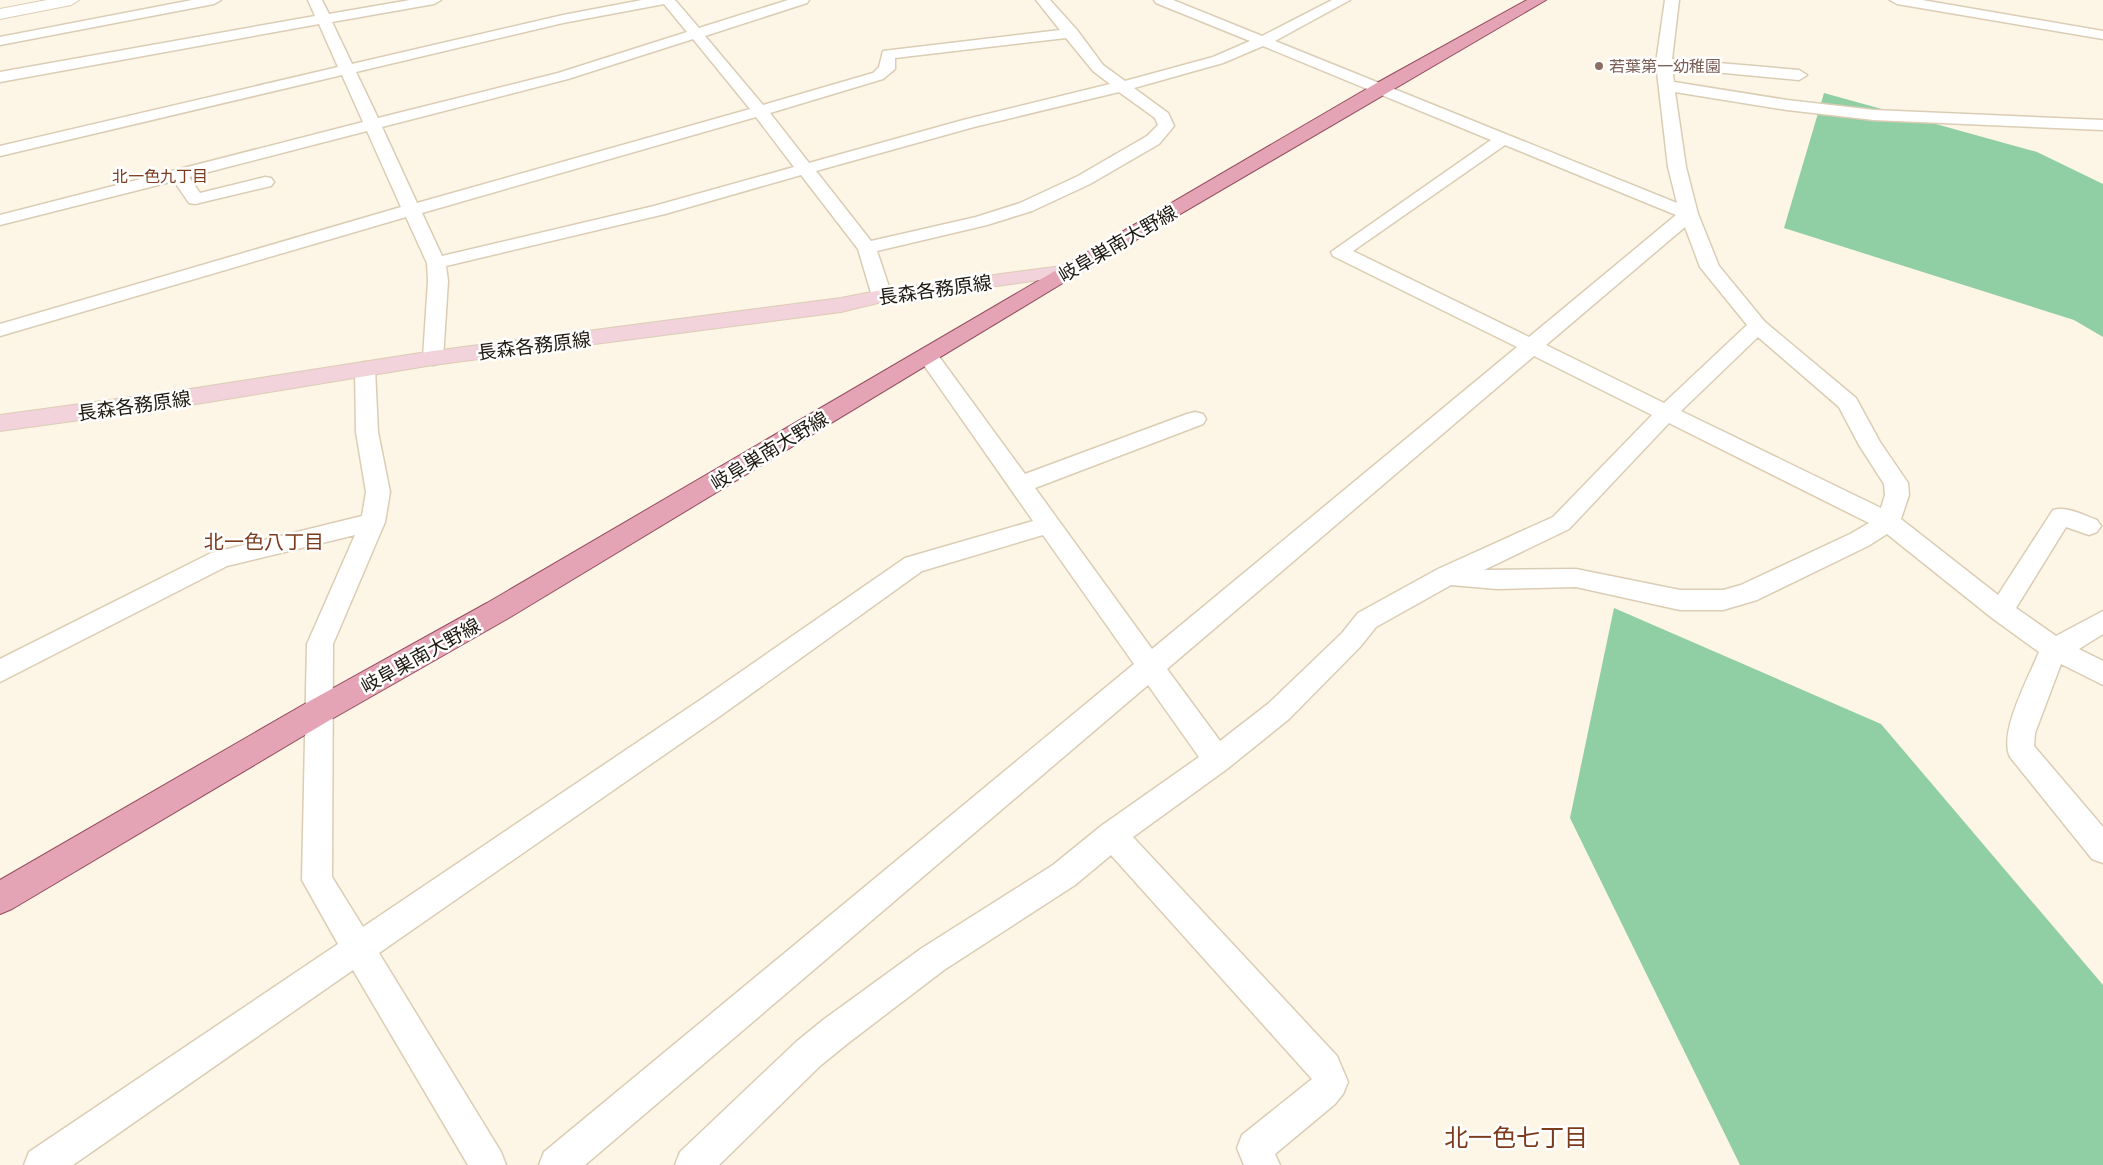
<svg xmlns="http://www.w3.org/2000/svg" width="2103" height="1165" viewBox="0 0 2103 1165" font-family="'Titillium Web','Noto Sans JP',sans-serif">
<style>
.forest{fill:#90cea4}
.lines{fill:none;stroke-linecap:round;stroke-linejoin:round}
.minor-casing{stroke:#dbcdb4;stroke-width:3}
.tertiary-casing{stroke:#dbcdb4;stroke-width:2}
.secondary-casing{stroke:#dbcdb4;stroke-width:2}
.primary-casing{stroke:#944c5d;stroke-width:2}
.minor{fill:#fff;fill-rule:evenodd}
.tertiary{fill:#fff;fill-rule:evenodd}
.secondary{fill:#f2d2db;fill-rule:evenodd}
.primary{fill:#e5a4b6;fill-rule:evenodd}
.education-dot{fill:#8d6e63;stroke:#fff;stroke-width:2}
.labels{text-anchor:middle;dominant-baseline:central;stroke-width:5;stroke-linejoin:round;paint-order:stroke}
.far-education-label{font-size:16px;fill:#785e54;stroke:#fff;text-anchor:start}
.far-neighbourhood-label{font-size:16px;fill:#7c3b1d;stroke:#fff}
.street-label{font-size:19px;fill:#1e1910;stroke:#fff}
.neighbourhood-label{font-size:20px;fill:#7c3b1d;stroke:#fff}
.near-neighbourhood-label{font-size:24px;fill:#7c3b1d;stroke:#fff}
</style>
<rect width="100%" height="100%" fill="#fdf5e6"/>
<g class="forest">
<path d="M1824 93 2037 152 2103 184V337L2074 320 1784 228Z"/>
<path d="M1614 608 1881 724 2103 985V1165H1740L1570 818Z"/>
</g>
<g class="lines">
<g class="minor-casing">
<g id="minor">
<path d="M192 0H221L214 4 0 45V37Z"/>
<path d="M308 0H322L329 14 410 0H441L434 4 332 22 352 64 563 15 642 0H675L699 28 788 0H809L807 3 705 36 763 105 873 73 879 67 883 51 1060 30 1036 0H1050L1077 30 1103 65 1125 81 1213 57 1250 41 1156 3 1154 0H1173L1262 36 1332 0H1350L1275 41 1677 203 1668 167 1656 63 1665 0H1679L1672 59 1799 70 1807 75 1799 80 1672 68 1674 82 1787 100 1874 110 2103 120V130L1874 120 1787 110 1675 92 1686 167 1698 214 1719 266 1765 322 1856 398 1880 442 1908 483 1909 495 1901 519 1998 595 2053 510C2067 506 2083 515 2097 520L2101 526 2097 532 2089 535 2066 527 2016 608 2056 636 2103 611V634L2079 649 2103 661V685L2061 664 2035 733 2034 746 2103 827V863L2092 859 2010 757C1998 733 2029 677 2039 652L1992 618 1887 534 1868 546 1757 600 1723 610H1680L1576 587 1497 589 1451 585 1376 627 1360 647 1289 719 1227 769 1133 837 1337 1056 1348 1082 1343 1094 1335 1104 1275 1154 1280 1165H1244L1237 1148 1242 1135 1312 1079 1111 855 1075 885 944 970 847 1044 820 1066 719 1165H675L680 1152 796 1042 823 1020 922 948 1053 865 1101 826 1199 757 1148 685 585 1165H539L544 1152 1134 664 1043 535 922 571 723 714 379 953 501 1152 506 1165H468L353 970 73 1165H24L29 1152 338 944 302 880 307 644 355 535 227 566 0 682V659L211 553 362 516 366 492 356 432 355 369 358 364 365 362 372 364 375 369 378 432 390 492 385 522 333 644 332 877 363 927 703 698 905 558 1033 521 921 361 918 356 921 351 928 350 935 351 1025 474 1187 414 1195 412 1203 414 1206 419 1203 424 1035 488 1152 649 1517 347 1333 256 1331 252 1491 140 1263 46 1223 63 1134 88 1168 113 1174 126 1159 144 1090 184 1032 211 987 225 877 251 892 296 889 300H875L872 296 858 249 801 175 665 214 446 266 448 281 443 358 440 363 433 365 426 363 423 358 428 281 427 263 406 217 0 336V324L401 207 367 131 189 177 200 193 265 177 271 178 274 182 271 186 195 204 189 203 174 181 0 225V215L363 122 342 75 0 156V146L338 67 319 24 0 82V72L315 16ZM664 4 687 32 558 73 378 118 356 72 563 23ZM1066 38 1093 71 1110 84 963 120 809 163 770 113 883 79 895 69V58ZM693 39 750 109 417 203 382 127 568 79ZM1119 92 1155 118 1158 125 1147 136 1078 176 1020 203 976 217 871 241 816 171 974 127ZM756 117 794 167 654 206 442 256 422 213ZM1505 145 1676 215 1529 337 1353 251ZM1685 227 1700 267 1747 325 1664 403 1546 345ZM1758 337 1839 407 1859 445 1884 484 1885 495 1881 508 1681 411ZM1534 356 1652 415 1553 517 1438 569 1358 613 1342 633 1269 703 1220 741 1167 669ZM1669 423 1869 523 1850 534 1741 585 1723 590H1680L1576 569 1484 570 1569 529Z"/>
<path d="M1890 0H1922L2103 31V39L1897 4Z"/>
</g>
</g>
<g class="tertiary-casing">
<path id="tertiary" d="M47 0H79L71 5 0 19V9Z"/>
</g>
<g class="secondary-casing">
<path id="secondary" d="M1069 265 1076 267 1080 271 1076 275 882 302 841 312 433 365 190 405 0 431V415L190 389 433 351 841 298 882 290Z"/>
</g>
<g class="primary-casing">
<path id="primary" d="M1527 0H1546L1076 275 507 619 330 720 12 909 0 914V880L308 702 487 603 1375 84Z"/>
</g>
<use href="#minor" class="minor"/>
<use href="#tertiary" class="tertiary"/>
<use href="#secondary" class="secondary"/>
<use href="#primary" class="primary"/>
</g>
<circle class="education-dot" cx="1599" cy="66" r="5"/>
<g class="labels">
<g class="far-education-label">
<text x="1609" y="66">若葉第一幼稚園</text>
</g>
<g class="far-neighbourhood-label">
<text x="160" y="176">北一色九丁目</text>
</g>
<g class="street-label">
<text transform="translate(1117 243) rotate(-30)">岐阜巣南大野線</text>
<text transform="translate(935 289) rotate(-8)">長森各務原線</text>
<text transform="translate(534 345) rotate(-7)">長森各務原線</text>
<text transform="translate(134 405) rotate(-8)">長森各務原線</text>
<text transform="translate(769 450) rotate(-31)">岐阜巣南大野線</text>
<text transform="translate(420 655) rotate(-29)">岐阜巣南大野線</text>
</g>
<g class="neighbourhood-label">
<text x="264" y="541">北一色八丁目</text>
</g>
<g class="near-neighbourhood-label">
<text x="1516" y="1137">北一色七丁目</text>
</g>
</g>
</svg>
